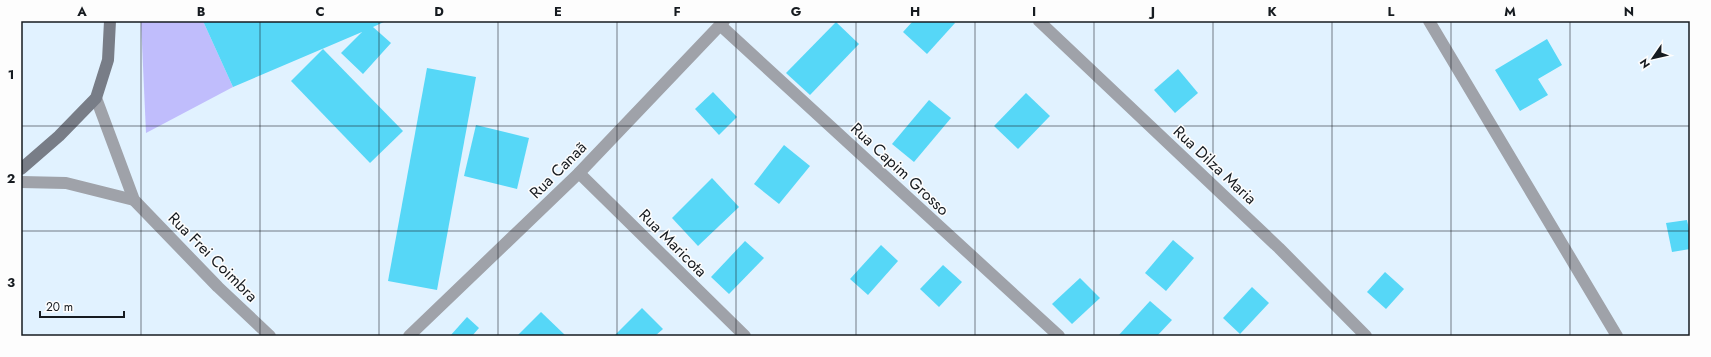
<svg xmlns="http://www.w3.org/2000/svg" width="1711" height="357" viewBox="0 0 1711 357" font-family="Jost,sans-serif">
<style>
.green{fill:#c0bdfc}
.building{fill:#56d7f7}
.lines{fill:none;stroke-linecap:round;stroke-linejoin:round}
.street{stroke:#9fa2a9;stroke-width:12}
.secondary{stroke:#787d87;stroke-width:12}
.grid{fill:none;stroke:#161b20;stroke-width:1;stroke-opacity:0.55}
.labels{text-anchor:middle;dominant-baseline:central;stroke-width:3;stroke-linejoin:round;paint-order:stroke}
.street-label{font-size:16px;fill:#161b20;stroke:#fdfdfd}
.neatline{fill:none;stroke:#161b20;stroke-width:1.5}
.grid-label{font-size:13px;text-anchor:middle;font-weight:bold;fill:#161b20}
</style>
<rect width="100%" height="100%" fill="#e1f2ff"/>
<path class="green" d="M141 21H203L233 87 146 133Z"/>
<g class="building">
<path d="M203 21H386L373 27 391 43 363 74 341 53 362 32 233 87Z"/>
<path d="M913 21H953L955 23 927 54 903 32Z"/>
<path d="M836 22 859 44 810 95 786 73Z"/>
<path d="M1547 39 1562 65 1538 79 1548 95 1520 111 1495 70Z"/>
<path d="M323 49 403 131 370 163 291 81Z"/>
<path d="M427 68 476 77 437 290 388 281Z"/>
<path d="M1178 69 1198 93 1175 113 1154 90Z"/>
<path d="M713 92 737 117 719 135 695 109Z"/>
<path d="M1026 93 1050 116 1018 149 994 126Z"/>
<path d="M929 100 951 118 914 162 892 144Z"/>
<path d="M476 125 529 138 517 189 464 176Z"/>
<path d="M784 145 810 166 779 204 754 184Z"/>
<path d="M712 178 739 207 698 246 672 218Z"/>
<path d="M1687 220 1690 234V249L1672 252 1666 223Z"/>
<path d="M1173 240 1194 258 1166 291 1145 273Z"/>
<path d="M745 241 764 258 729 294 711 277Z"/>
<path d="M881 245 898 261 868 295 850 279Z"/>
<path d="M943 265 962 282 939 307 920 289Z"/>
<path d="M1385 272 1404 289 1386 309 1367 292Z"/>
<path d="M1080 278 1100 298 1072 324 1052 304Z"/>
<path d="M1252 287 1269 303 1240 334 1223 318Z"/>
<path d="M1150 301 1172 320 1157 336H1118Z"/>
<path d="M642 308 663 329 655 336H614Z"/>
<path d="M541 312 566 336H517Z"/>
<path d="M467 317 479 328 472 336H450Z"/>
</g>
<g class="lines">
<g class="street">
<path d="M1039 21 1279 248 1366 336"/>
<path d="M1429 21 1617 336"/>
<path d="M720 25 1059 336"/>
<path d="M96 98 134 200 218 287 270 336"/>
<path d="M579 173 745 336"/>
<path d="M21 182 66 183 134 200"/>
<path d="M409 336 579 173 724 21"/>
</g>
<path class="secondary" d="M21 169 59 136 96 98 108 60 110 21"/>
</g>
<path class="grid" d="M141 21V336M260 21V336M379 21V336M498 21V336M617 21V336M736 21V336M856 21V336M975 21V336M1094 21V336M1213 21V336M1332 21V336M1451 21V336M1570 21V336M21 126H1690M21 231H1690"/>
<g class="labels">
<g class="street-label">
<text transform="translate(1215 165) rotate(43)">Rua Dilza Maria</text>
<text transform="translate(900 169) rotate(43)">Rua Capim Grosso</text>
<text transform="translate(558 170) rotate(-45)">Rua Canaã</text>
<text transform="translate(673 243) rotate(45)">Rua Maricota</text>
<text transform="translate(213 257) rotate(45)">Rua Frei Coimbra</text>
</g>
</g>
<rect width="1711" height="357" fill="none" stroke="#fdfdfd" stroke-width="44"/>
<g transform="translate(1653 58) rotate(236)" stroke="#fdfdfd" stroke-width="3" paint-order="stroke">
<path d="M0-3L7 15L0 10L-7 15Z" fill="#161b20"/>
<text y="-6" font-size="11" font-weight="bold" text-anchor="middle" fill="#161b20">N</text>
</g>
<path d="M40 311v6h84v-6" fill="none" stroke="#161b20" stroke-width="2"/>
<text x="46" y="311" font-size="12" fill="#161b20" stroke="#fdfdfd" stroke-width="3" paint-order="stroke">20 m</text>
<rect x="22" y="22" width="1667" height="313" class="neatline"/>
<g class="grid-label">
<text x="82" y="16">A</text>
<text x="201" y="16">B</text>
<text x="320" y="16">C</text>
<text x="439" y="16">D</text>
<text x="558" y="16">E</text>
<text x="677" y="16">F</text>
<text x="796" y="16">G</text>
<text x="915" y="16">H</text>
<text x="1034" y="16">I</text>
<text x="1153" y="16">J</text>
<text x="1272" y="16">K</text>
<text x="1391" y="16">L</text>
<text x="1510" y="16">M</text>
<text x="1629" y="16">N</text>
<text x="11" y="79">1</text>
<text x="11" y="183">2</text>
<text x="11" y="287">3</text>
</g>
</svg>
